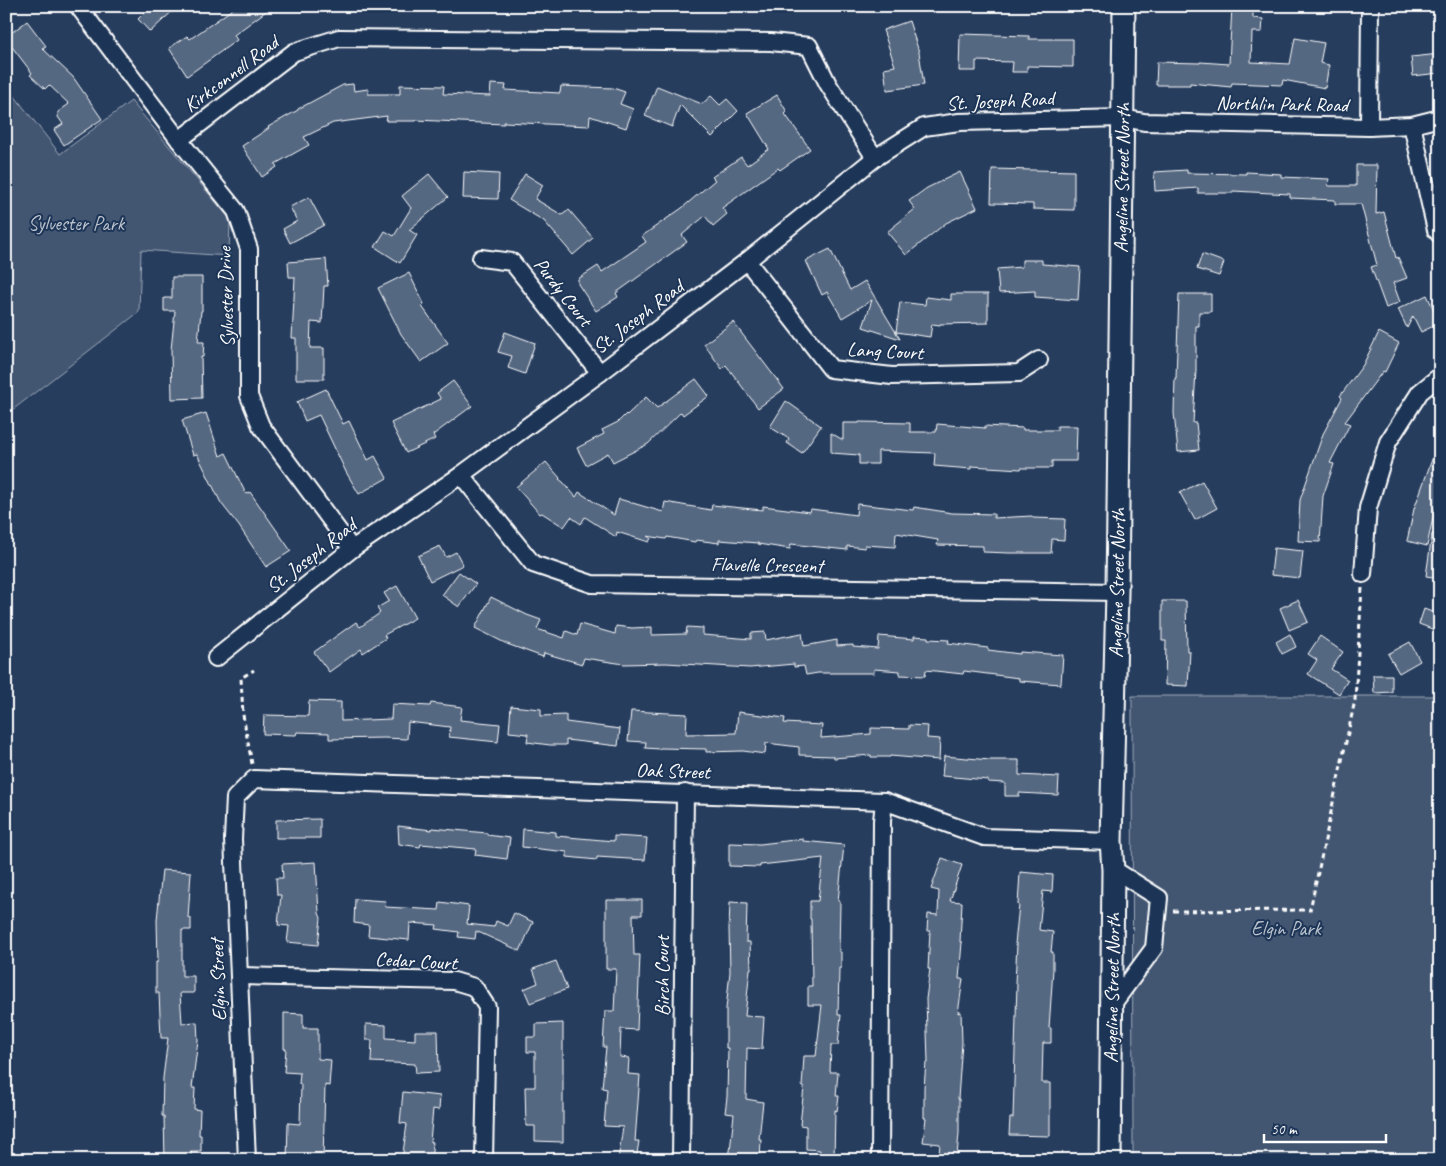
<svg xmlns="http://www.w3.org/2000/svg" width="1446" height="1166" viewBox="0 0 1446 1166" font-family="Caveat,sans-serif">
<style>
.green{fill:#425672;stroke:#a0aab8}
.building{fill:#556781;stroke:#fff}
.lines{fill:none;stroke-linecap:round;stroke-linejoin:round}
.minor-casing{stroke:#fff;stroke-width:20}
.major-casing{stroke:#fff;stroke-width:25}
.path{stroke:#fff;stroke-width:3;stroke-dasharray:5 4;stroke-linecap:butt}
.minor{stroke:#1d3557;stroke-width:16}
.major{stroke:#1d3557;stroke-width:21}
.labels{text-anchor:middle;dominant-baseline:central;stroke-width:4;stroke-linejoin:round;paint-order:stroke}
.street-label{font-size:20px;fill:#fff;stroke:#1d3557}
.park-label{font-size:20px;fill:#bdc4ce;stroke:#1d3557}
</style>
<rect width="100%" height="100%" fill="#263d5e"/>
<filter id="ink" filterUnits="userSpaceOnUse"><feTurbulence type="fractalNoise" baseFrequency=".02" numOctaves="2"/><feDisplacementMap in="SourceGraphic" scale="10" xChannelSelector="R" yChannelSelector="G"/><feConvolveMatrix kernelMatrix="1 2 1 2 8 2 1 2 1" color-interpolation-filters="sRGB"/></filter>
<g filter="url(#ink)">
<g class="green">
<path d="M6 85 60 154 131 101 230 219 229 256 141 250 139 312 6 415Z"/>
<path d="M1132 696H1440V1160H1133Z"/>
</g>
<g class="building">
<path d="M151 6H178L150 32 138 19Z"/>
<path d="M237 6H273L234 35 237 40 187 76 169 48 187 36 190 39Z"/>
<path d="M1232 6 1253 8V18L1263 19 1262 32H1252L1251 62 1290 64 1295 38 1324 43 1320 63 1329 65 1325 88 1283 80 1282 85 1232 83 1231 87 1190 83V85H1156L1157 62 1200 63V62L1229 64Z"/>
<path d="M27 21 46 46 42 48 73 77 102 119 64 145 54 130 63 124 58 117V112L69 104 49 85 45 89 30 75 32 73 6 39V37Z"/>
<path d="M909 21 919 52 924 85 887 90 884 68 895 66 883 30Z"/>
<path d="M960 34 1029 36V39H1073V67L1027 66V72H1012L1013 62 976 61V71H959Z"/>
<path d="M1440 54V73L1413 76 1411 57Z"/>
<path d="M353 84 354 91 368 89V94H400V85L444 86 443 94 490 96 491 84 506 85 505 90 560 93 561 86 613 88 625 92 620 104 633 109 626 128 590 116 589 126 504 122V124L416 120V121H386L387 116 333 123 304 137 309 145 275 164 277 167 262 177 242 146 269 128 268 127 298 110V109L343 85Z"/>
<path d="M657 86 702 104 711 96 720 105 727 99 738 111 712 137 680 105 672 127 645 116Z"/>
<path d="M777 95 787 112 785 114 810 149 780 170 778 168 722 208 727 214 713 226 705 216 682 235 687 242 616 293 618 297 596 311 578 284V279L598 266 602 272 646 242 642 236 682 208 715 180 712 177 741 157 747 165 769 149 747 113Z"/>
<path d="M1356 165H1377L1376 214 1384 212 1396 258 1398 257 1407 278 1393 283 1400 302 1386 308 1371 267 1377 265 1361 204H1335V200L1290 198V194L1233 191V193H1198V188L1155 191 1154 172 1187 170V173L1246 174V172L1281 174V177L1329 179 1328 186H1356Z"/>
<path d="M992 169 1074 171V210L1033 209V204L991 203Z"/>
<path d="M464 172 499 174 498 199 463 198Z"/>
<path d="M960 172 977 208 946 223 906 255 887 232 915 209 909 201 927 188Z"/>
<path d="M429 174 448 197 409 230 417 235 400 263 375 247 385 231 394 236 411 208 402 196Z"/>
<path d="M525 174 543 185 535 199 562 215 569 210 593 238 573 255 544 221 509 200Z"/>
<path d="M309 197 324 225 290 243 283 229 297 221 290 207Z"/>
<path d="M830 249 850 290 865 281 900 339 863 327 872 300 842 318 827 292 822 295 806 261Z"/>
<path d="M1202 254 1224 262 1219 276 1197 269Z"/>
<path d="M326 259 328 286H324L322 323 311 322 310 348H324V379H296V338H292L295 277H289L288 262Z"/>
<path d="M1022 260H1042V264L1080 267 1078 300 1035 297V291L999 293 997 269 1022 267Z"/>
<path d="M409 273 424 304 421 305 448 343 421 362 401 334 378 288Z"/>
<path d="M172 277H202V311H201L198 342H204L203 357H201L202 398 172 399 171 350 175 311H164V298H172Z"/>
<path d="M951 294H988V323L940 324V325L932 324 930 337 896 332 900 302 925 305 926 297 951 300Z"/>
<path d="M1179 294H1211V312H1199V326H1196V370L1193 423H1196L1199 450 1178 452 1174 413 1175 378H1176Z"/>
<path d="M1427 295 1440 323 1421 332 1413 316 1407 328 1398 309Z"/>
<path d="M733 322 784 389 758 408 726 365 722 369 704 344Z"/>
<path d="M505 332 535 343 525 374 508 368 512 356 498 352Z"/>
<path d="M1379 332 1399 343 1385 372 1383 371 1345 422 1350 424 1330 463 1334 464 1323 496 1320 542 1298 541 1300 500 1323 434 1342 398 1340 396 1363 365Z"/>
<path d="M696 379 709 396 683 415 681 412 648 444 613 462 608 453 586 465 577 448 604 434 602 430 618 422 626 414 627 415 646 397 657 408Z"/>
<path d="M453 381 472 406 433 435 435 439 406 453 391 423 441 399 437 393Z"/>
<path d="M326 389 343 424 349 421 368 460 375 456 387 478 359 494 346 472 319 415 305 421 297 402Z"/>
<path d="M786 401 821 426 802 453 787 443 789 439 770 427Z"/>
<path d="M206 413 220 456 226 453 246 494 250 492 291 551 266 567 239 526 221 503 197 454 193 455 182 420Z"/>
<path d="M859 422 910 423V432H936L937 424 985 428V426L1023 428V430H1057V426H1077L1076 461H1052V468H1021V469L971 466V469L934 466 935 453 878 451V464H859V455L831 453V433L843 440V423H859Z"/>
<path d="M1438 443 1440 444V510L1435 508 1427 546 1407 541 1414 509Z"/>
<path d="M546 462 560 478 559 479 563 482 576 497 579 492 614 515 619 499 663 512 665 502 711 510 712 505 763 510V506L810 512 811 509 856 515 857 504 913 510 914 507 952 513 994 514V518L1032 516 1033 518 1065 519 1064 540 1052 539 1051 553H1009L983 552V546L937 545 938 540 896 533 895 547 865 545V548L847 546V550L791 544 790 549 758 544V543L719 540V543L696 540 695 542 667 537 666 539 647 536 651 538 649 542 617 532 616 537 585 517 581 524 571 517 564 527 542 513 540 514 516 487Z"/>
<path d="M1202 481 1217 508 1195 520 1180 493Z"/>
<path d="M1432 534H1440V578L1426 576Z"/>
<path d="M440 546 446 557 456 552 463 565 430 581 418 556Z"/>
<path d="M1274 548 1303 551 1300 578 1271 575Z"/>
<path d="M459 572 476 584 459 607 442 595Z"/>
<path d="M397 586 415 618 384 635 386 638 363 653 361 649 329 672 314 652 356 622 360 627 380 613 377 608 389 601 384 593Z"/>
<path d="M491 597 527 615 541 620 537 629 564 638 566 631 577 635 580 624 615 634 616 626 632 628 652 627V635L686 634 687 627 703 628V635L751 639V633L765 632 766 640 802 633 804 646 837 640V646L853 645V647L878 649 879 636 914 639V636L928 637V639L949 640 948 643 988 648V650L1020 654V652L1063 655 1061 684 1019 681V678L964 671 963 674 926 670 925 676 900 675V671L874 669V673H818L806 675 804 666 794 667V664L750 668 666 663 624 664 584 658 582 664 544 653 543 657 507 644 475 628Z"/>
<path d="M1298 600 1308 622 1289 630 1280 608Z"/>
<path d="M1162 601H1186L1187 651H1190L1188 686 1165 685 1166 641H1162Z"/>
<path d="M1424 609 1440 615V632L1419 624Z"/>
<path d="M1290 634 1296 647 1282 654 1276 642Z"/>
<path d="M1320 636 1343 652 1331 669 1348 680 1339 694 1308 674 1317 660 1308 654Z"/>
<path d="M1410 642 1420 661 1399 673 1388 654Z"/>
<path d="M1373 675H1392V692L1374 693Z"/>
<path d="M309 701 341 702V721L391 719 392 704 430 706 431 703 462 707 460 720 500 724 498 742 449 737 450 727 408 722 407 739 384 738 329 739V733L297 732 296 735 263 734 264 715 308 716Z"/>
<path d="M511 706 541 709V716L566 715V722L620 729 618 746 566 740V745H550L527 742 528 734 509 732Z"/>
<path d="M631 711 687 714 686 734 736 733 738 712 785 718 784 723 822 725 821 738 871 734V728L909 729V725L928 726 927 738 940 739 939 760 890 756V757H871V755L834 758V756L799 755V747L766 743 765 754 743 751 706 752V749L660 748 659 749 645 748 646 742 628 741Z"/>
<path d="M944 756 990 760H1019V775L1059 777 1058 795 1019 793V796H1005V783L988 782V780L942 776Z"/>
<path d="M320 819V838H276V820Z"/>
<path d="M398 826 432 830V828L487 833V835L510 838 507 859 475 855 476 849 421 844 420 847 399 844Z"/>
<path d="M523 829 556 832V836L614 841V836L647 838 645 860 597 857V860L567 857V852L522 847Z"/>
<path d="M803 839V841L844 845 838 901 840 902 839 952H841V968H839L838 1015H841L838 1045H831L830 1072H838L836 1096H839L837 1111 835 1110 834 1160H819L820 1150 806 1149V1126L800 1125 804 1087H802L804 1056H816L822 1005H808V986H812L811 919H810V901H818L823 858 760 865V867L729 866V843L760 844Z"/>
<path d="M942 858 962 865 950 901 962 902 960 942H962L959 979H963L958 1013 961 1012 962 1042 958 1099H959V1133L957 1156 939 1154 940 1144 923 1142 926 1118H924V1088L926 1062 928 1063 926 999 930 969H928L930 931H927L928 914 938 915 939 891 931 889Z"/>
<path d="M316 862 319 913 321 918 318 945 287 942 289 926 278 925 281 895H277L276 878H283L282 864Z"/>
<path d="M162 870 191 872 188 918H191V930H182V976H194V993H180L182 1023 197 1022 198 1040 192 1088H195L194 1109 200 1110 199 1135H201V1151H191V1160H165L164 1116H162L163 1078 168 1038H161L159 993H156V962H158L157 920Z"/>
<path d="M1020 872 1053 875 1052 892 1043 891 1039 930 1053 932 1051 952H1053V969L1049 1028H1051V1043H1043L1042 1083H1050V1136L1009 1135 1010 1118H1013L1017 983H1015L1017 944H1015L1019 905H1018Z"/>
<path d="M355 899 386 901 385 907 439 910 440 902 469 906 467 924 494 927 496 921 508 926 514 913 533 922 520 951 476 931 475 939 458 937 459 932 436 929 437 925 410 923 409 940 368 936 369 925 354 923Z"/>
<path d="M606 900H642V915H633L634 955H640L637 1030 621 1029 620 1057 629 1058 628 1074 640 1075 635 1141H639L636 1160H618L623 1127 604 1126 607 1089 602 1088 606 1047H603L605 1011H614L616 969H606Z"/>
<path d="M730 902 747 903 746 942H750L751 969H750L745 1016 764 1017 762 1049 747 1048 746 1099 763 1102 759 1139H761L760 1160H729L734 1114 725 1113 727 1097 728 1048H726V1009L730 972 729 929Z"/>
<path d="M556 961 567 989 530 1003 524 989 538 983 533 969Z"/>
<path d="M284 1013 303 1014V1028H318V1059L331 1060 329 1086 325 1085 323 1160H287L288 1123 300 1124 301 1084H299L300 1073 284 1072 286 1049H284Z"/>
<path d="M563 1023V1142L535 1141V1126H526L525 1087H535V1052H527V1037H536V1024Z"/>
<path d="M366 1024 386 1025V1038L415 1040V1031H438L439 1072 416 1073 415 1064 371 1062 372 1040H366Z"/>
<path d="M403 1092 440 1096 439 1110 433 1109 430 1142H433L431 1160H402L407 1124 400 1123Z"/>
</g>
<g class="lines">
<g class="minor-casing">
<g id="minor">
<path d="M78 6 179 140 236 211 249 249V396L261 426 352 549"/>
<path d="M1412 125 1436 230 1440 235"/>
<path d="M1369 127 1370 6"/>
<path d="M179 140 294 52 339 38 771 42 809 46 828 84 875 158"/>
<path d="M481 258 512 262 600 373"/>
<path d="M747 261 831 369 892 376 1019 373 1039 360"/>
<path d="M461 475 533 564 592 584 1117 592"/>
<path d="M1363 574 1368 508 1388 442 1420 392 1440 376"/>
<path d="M216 658 352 549 461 475 600 373 747 261 875 158 924 127 959 122 1123 118 1144 122 1369 127 1412 125 1440 118"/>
<path d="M239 976 454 981 474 987 487 1007 484 1160"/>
<path d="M1112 1005 1154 948 1159 898 1121 874 1113 870"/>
<path d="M247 1160 233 839 235 798 254 779 884 801 984 837 1111 841"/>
<path d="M681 1160 685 793"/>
<path d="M880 1160 882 821 884 801"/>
</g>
</g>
<g class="major-casing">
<path id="major" d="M1110 1160 1113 870 1111 841 1117 592 1124 6"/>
</g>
<g class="path">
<path d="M252 764 243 715 241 678 254 670"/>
<path d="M1173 911 1310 910 1355 700 1362 588"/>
</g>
<use href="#minor" class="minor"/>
<use href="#major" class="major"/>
</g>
</g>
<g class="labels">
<g class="street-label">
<text transform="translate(231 74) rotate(-37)">Kirkconnell Road</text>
<text transform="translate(1000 101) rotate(-3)">St. Joseph Road</text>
<text transform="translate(1282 104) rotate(1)">Northlin Park Road</text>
<text transform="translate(1122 178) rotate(-89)">Angeline Street North</text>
<text transform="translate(563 292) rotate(52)">Purdy Court</text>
<text transform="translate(226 297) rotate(-92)">Sylvester Drive</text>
<text transform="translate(638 317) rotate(-37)">St. Joseph Road</text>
<text transform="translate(885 351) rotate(3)">Lang Court</text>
<text transform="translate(311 556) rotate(-38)">St. Joseph Road</text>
<text transform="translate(767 565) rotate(1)">Flavelle Crescent</text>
<text transform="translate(1117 583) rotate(-89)">Angeline Street North</text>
<text transform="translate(673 771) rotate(2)">Oak Street</text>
<text transform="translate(416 961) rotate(3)">Cedar Court</text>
<text transform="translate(662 976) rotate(-90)">Birch Court</text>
<text transform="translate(218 980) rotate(-92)">Elgin Street</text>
<text transform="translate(1112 988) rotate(-89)">Angeline Street North</text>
</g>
<g class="park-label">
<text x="76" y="223">Sylvester Park</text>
<text x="1286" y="928">Elgin Park</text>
</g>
</g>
<rect width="1446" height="1166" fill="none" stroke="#1d3557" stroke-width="25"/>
<rect x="12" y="12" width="1421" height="1141" fill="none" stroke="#fff" stroke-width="2" filter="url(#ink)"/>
<path d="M1264 1134v8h122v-8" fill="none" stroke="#ffffff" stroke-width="2.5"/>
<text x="1271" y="1134" font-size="15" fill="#ffffff" stroke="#1d3557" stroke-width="4" paint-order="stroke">50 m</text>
</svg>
